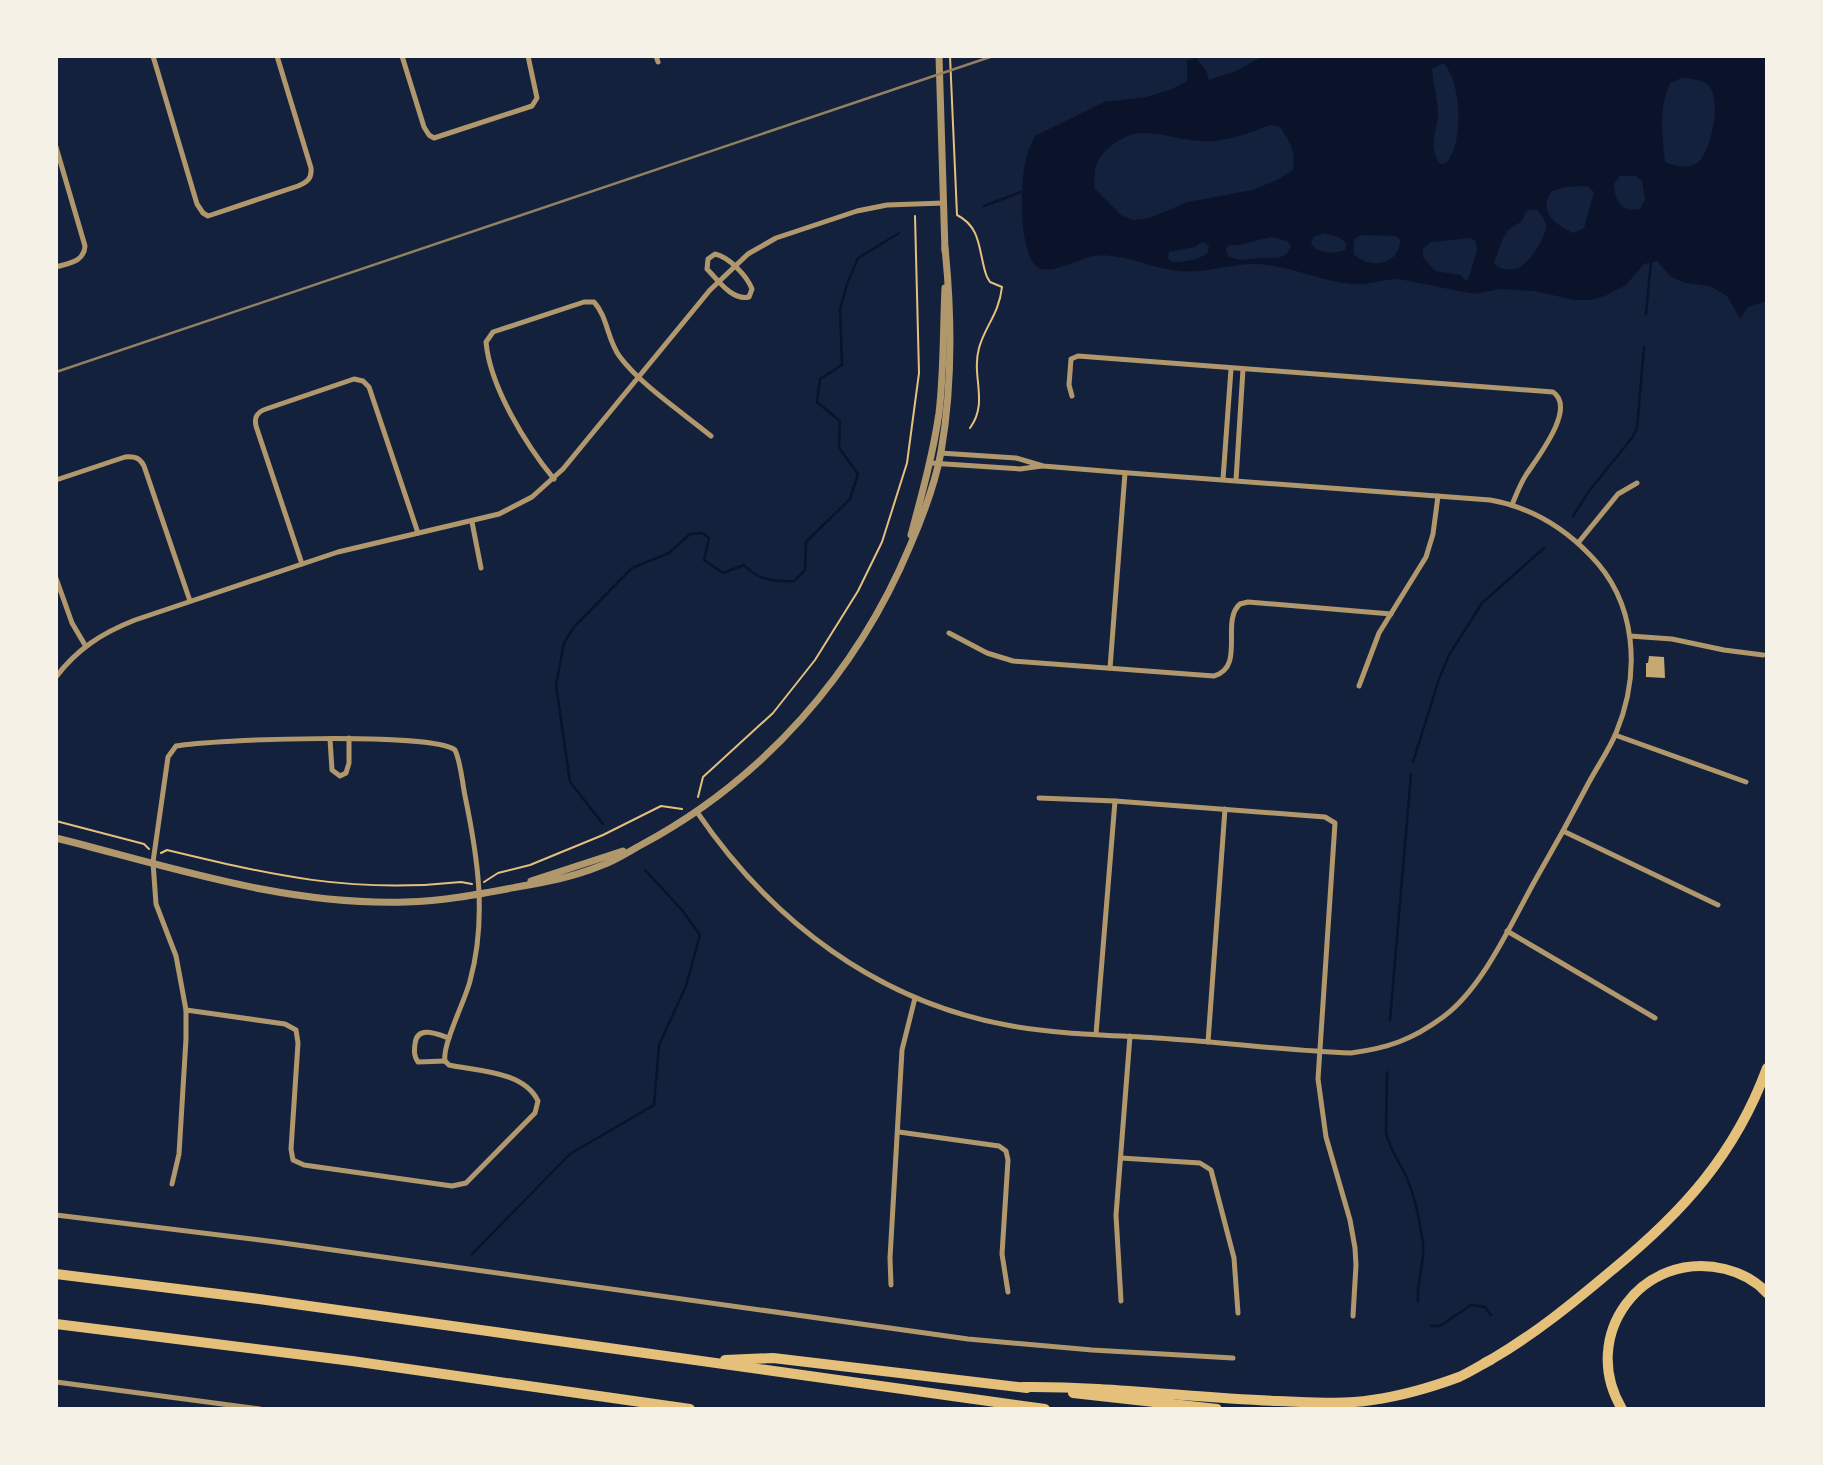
<svg xmlns="http://www.w3.org/2000/svg" width="1823" height="1465" viewBox="0 0 1823 1465" font-family="'Zilla Slab',serif">
<style>
.water{fill:#0b132b;fill-rule:evenodd}
.lines{fill:none;stroke-linecap:round;stroke-linejoin:round}
.stream{stroke:#0b132b;stroke-width:2.5}
.building{fill:#c6a872}
.path{stroke:#e5c07b;stroke-width:2}
.minor{stroke:#b1986c;stroke-width:5}
.tertiary{stroke:#b1986c;stroke-width:7}
.motorway{stroke:#e5c07b;stroke-width:10}
.rail{stroke:#918062;stroke-width:2.5}
</style>
<rect width="100%" height="100%" fill="#14213d"/>
<path class="water" d="M1263 56H1767V301L1748 307 1740 319 1727 296 1710 286 1685 283 1670 276 1657 261 1644 264 1626 285 1605 296 1590 300H1574L1534 291 1500 289 1474 294 1399 279C1382 279 1368 286 1351 284 1320 281 1290 266 1258 264 1231 263 1205 274 1178 271 1155 269 1134 258 1111 256 1106 255 1100 255 1095 256 1082 257 1052 275 1039 268 1017 255 1020 177 1027 155 1029 149 1032 142 1035 136L1104 102 1146 97 1172 89 1187 81V61L1196 58 1206 70 1209 80 1236 71ZM1443 63C1462 81 1464 144 1446 163L1440 164C1427 145 1437 134 1438 114 1438 100 1433 84 1432 69ZM1682 78C1691 79 1701 79 1708 85 1722 98 1712 145 1701 159 1693 170 1676 167 1665 162 1662 135 1659 108 1670 83ZM1271 125 1280 127C1290 142 1296 151 1293 170L1277 180 1252 190 1188 202 1149 218 1133 220 1121 215 1094 188C1095 182 1094 172 1096 166 1102 149 1124 133 1143 133 1166 133 1189 143 1213 141 1234 139 1252 132 1271 125ZM1620 176H1636L1642 181 1645 199 1640 209C1621 213 1615 201 1614 184ZM1587 186 1594 192 1584 228 1573 233C1556 224 1537 212 1552 191L1565 187ZM1530 210H1537C1540 214 1545 219 1546 225 1547 237 1527 267 1515 269 1509 271 1503 269 1498 267L1494 263C1498 254 1500 242 1506 234 1512 223 1523 227 1525 212ZM1325 233 1340 238 1346 243 1345 250C1333 254 1320 254 1311 244L1313 237ZM1361 235 1396 236 1400 240C1400 265 1369 270 1354 254V239ZM1271 237 1287 241 1291 246C1286 261 1274 257 1262 258 1248 258 1241 263 1228 256L1226 249 1229 245H1239ZM1471 238 1476 242 1477 250 1468 280 1463 279 1461 275 1435 271 1423 257V249L1431 242ZM1202 242 1209 246 1208 252C1198 261 1184 262 1172 262L1168 258 1169 252 1195 247Z"/>
<g class="lines">
<g class="stream">
<path d="M984 206 1021 192"/>
<path d="M1646 314 1651 262"/>
<path d="M1573 516 1589 491 1632 438 1637 428 1644 347"/>
<path d="M1413 762 1439 679 1449 655 1482 603 1544 548"/>
<path d="M603 824 570 782 556 685 564 643 574 627 632 568 669 553 690 534 702 533 709 538 704 560 723 573 744 565C758 580 774 582 794 581L805 570 806 542 850 499 858 474 839 448 840 421 817 402 820 379 842 365 840 309 847 284 858 258 899 233"/>
<path d="M1390 1020 1411 774"/>
<path d="M1387 1072 1386 1133C1390 1150 1400 1163 1407 1178 1414 1195 1419 1218 1422 1237 1427 1259 1416 1280 1418 1302"/>
<path d="M472 1254 570 1154 654 1105 659 1045 686 986 700 935 682 910 645 870"/>
<path d="M1431 1326H1440L1471 1305 1485 1307 1491 1315"/>
</g>
</g>
<path class="building" d="M1649 656 1664 657 1665 678 1646 677V663H1648Z"/>
<g class="lines">
<g class="path">
<path d="M950 56 957 215C983 228 978 254 987 277L990 282 1002 287C999 314 985 326 979 348 971 377 989 402 970 428"/>
<path d="M698 797 703 777 773 713 815 660 858 591 882 542 907 463 919 373 915 216"/>
<path d="M56 821 144 844 149 849"/>
<path d="M161 853 167 850C271 875 352 894 461 882L472 884"/>
<path d="M484 882 498 873 530 865 603 835 661 806 682 809"/>
</g>
<g class="minor">
<path d="M153 56 197 204 203 213 208 216 298 186C307 182 312 179 311 168L277 56"/>
<path d="M402 56 424 127 429 135 434 138 532 106 537 98 528 56"/>
<path d="M656 56 658 62"/>
<path d="M56 147 85 246C84 262 69 263 56 267"/>
<path d="M715 254C729 257 747 276 752 289L749 297C732 301 718 280 707 269L708 259Z"/>
<path d="M1072 396 1069 385 1071 359 1078 356 1553 392C1577 408 1537 458 1526 475 1520 484 1516 495 1512 505"/>
<path d="M930 463 1020 469 1042 466"/>
<path d="M554 479C526 445 490 387 486 342L493 332 584 302H594C608 317 607 340 620 357 641 385 683 413 711 436"/>
<path d="M1223 479 1231 369"/>
<path d="M56 480 125 457C135 456 140 458 144 466L190 601"/>
<path d="M1236 480 1243 369"/>
<path d="M472 522 481 568"/>
<path d="M1578 543 1618 494 1637 483"/>
<path d="M302 564 256 426C254 417 257 412 266 409L354 379 363 381 369 387 418 533"/>
<path d="M56 578 72 623 85 645"/>
<path d="M949 633 987 653 1013 661 1214 676C1246 667 1220 621 1240 604L1248 602 1391 614"/>
<path d="M1630 636 1672 639 1724 650 1763 655"/>
<path d="M1110 668 1125 473"/>
<path d="M56 677C77 649 102 633 135 620L338 552 499 514 532 497 563 469 710 290 748 254 776 238 857 211 887 205 944 203"/>
<path d="M1359 686 1379 633 1426 557 1433 534 1438 496"/>
<path d="M1615 735 1746 782"/>
<path d="M330 739 332 770 340 776 346 773 349 763V738"/>
<path d="M1039 798 1115 801 1325 817 1335 823 1318 1079 1326 1137 1350 1220 1355 1248 1356 1265 1353 1316"/>
<path d="M697 812C772 922 879 1003 1012 1026 1064 1035 1118 1035 1171 1039 1231 1043 1290 1051 1351 1053 1388 1048 1412 1040 1443 1017 1484 987 1512 921 1537 877 1555 846 1572 815 1588 784 1597 767 1609 750 1616 733 1641 673 1637 602 1590 555 1562 526 1530 507 1490 500L1116 472 1043 466 1016 458 940 453"/>
<path d="M1563 831 1718 905"/>
<path d="M1507 931 1655 1018"/>
<path d="M186 1010 285 1024 296 1030 298 1043 291 1149 293 1160 304 1165 452 1186 466 1183 535 1113 538 1101C524 1071 477 1071 449 1065L445 1061"/>
<path d="M1096 1034 1115 801"/>
<path d="M1208 1042 1225 809"/>
<path d="M445 1061 418 1062C414 1056 414 1052 415 1044 417 1025 437 1034 449 1038"/>
<path d="M899 1132 999 1146 1006 1151 1008 1160 1002 1254 1008 1292"/>
<path d="M1121 1158 1200 1163 1211 1170 1234 1258 1238 1313"/>
<path d="M172 1184 179 1154 186 1039V1010L176 956 156 904 153 862 168 757 176 746C212 739 433 732 455 750 461 763 462 781 465 796 478 858 487 919 470 981 465 1001 442 1045 445 1061"/>
<path d="M56 1215 276 1242 968 1339 1092 1350 1233 1358"/>
<path d="M891 1285 890 1258 902 1050 915 998"/>
<path d="M1121 1301 1116 1215 1130 1036"/>
<path d="M56 1382 260 1409"/>
</g>
<g class="tertiary">
<path d="M939 56 945 251"/>
<path d="M911 535C922 494 933 454 939 413 944 371 943 329 945 288"/>
<path d="M56 838C171 867 286 906 406 902 444 901 480 894 517 887 546 882 573 877 600 866 615 861 628 852 641 845 763 780 857 673 910 546 923 516 935 484 941 452 953 383 952 317 945 248"/>
<path d="M531 881 623 851"/>
</g>
<g class="motorway">
<path d="M56 1274 259 1299 1045 1409"/>
<path d="M56 1324 352 1361 690 1409"/>
<path d="M725 1360 773 1358 1027 1388"/>
<path d="M1023 1387C1108 1386 1192 1398 1277 1401 1308 1402 1341 1405 1372 1400 1401 1396 1432 1387 1459 1377 1470 1372 1481 1365 1492 1359 1535 1334 1573 1303 1611 1271 1682 1213 1735 1155 1767 1068"/>
<path d="M1073 1393 1217 1409"/>
<path d="M1622 1409C1578 1336 1642 1249 1725 1269 1741 1273 1756 1281 1767 1293"/>
</g>
<path class="rail" d="M56 372 993 56"/>
</g>
<rect width="1823" height="1465" fill="none" stroke="#f6f1e7" stroke-width="116"/>
</svg>
